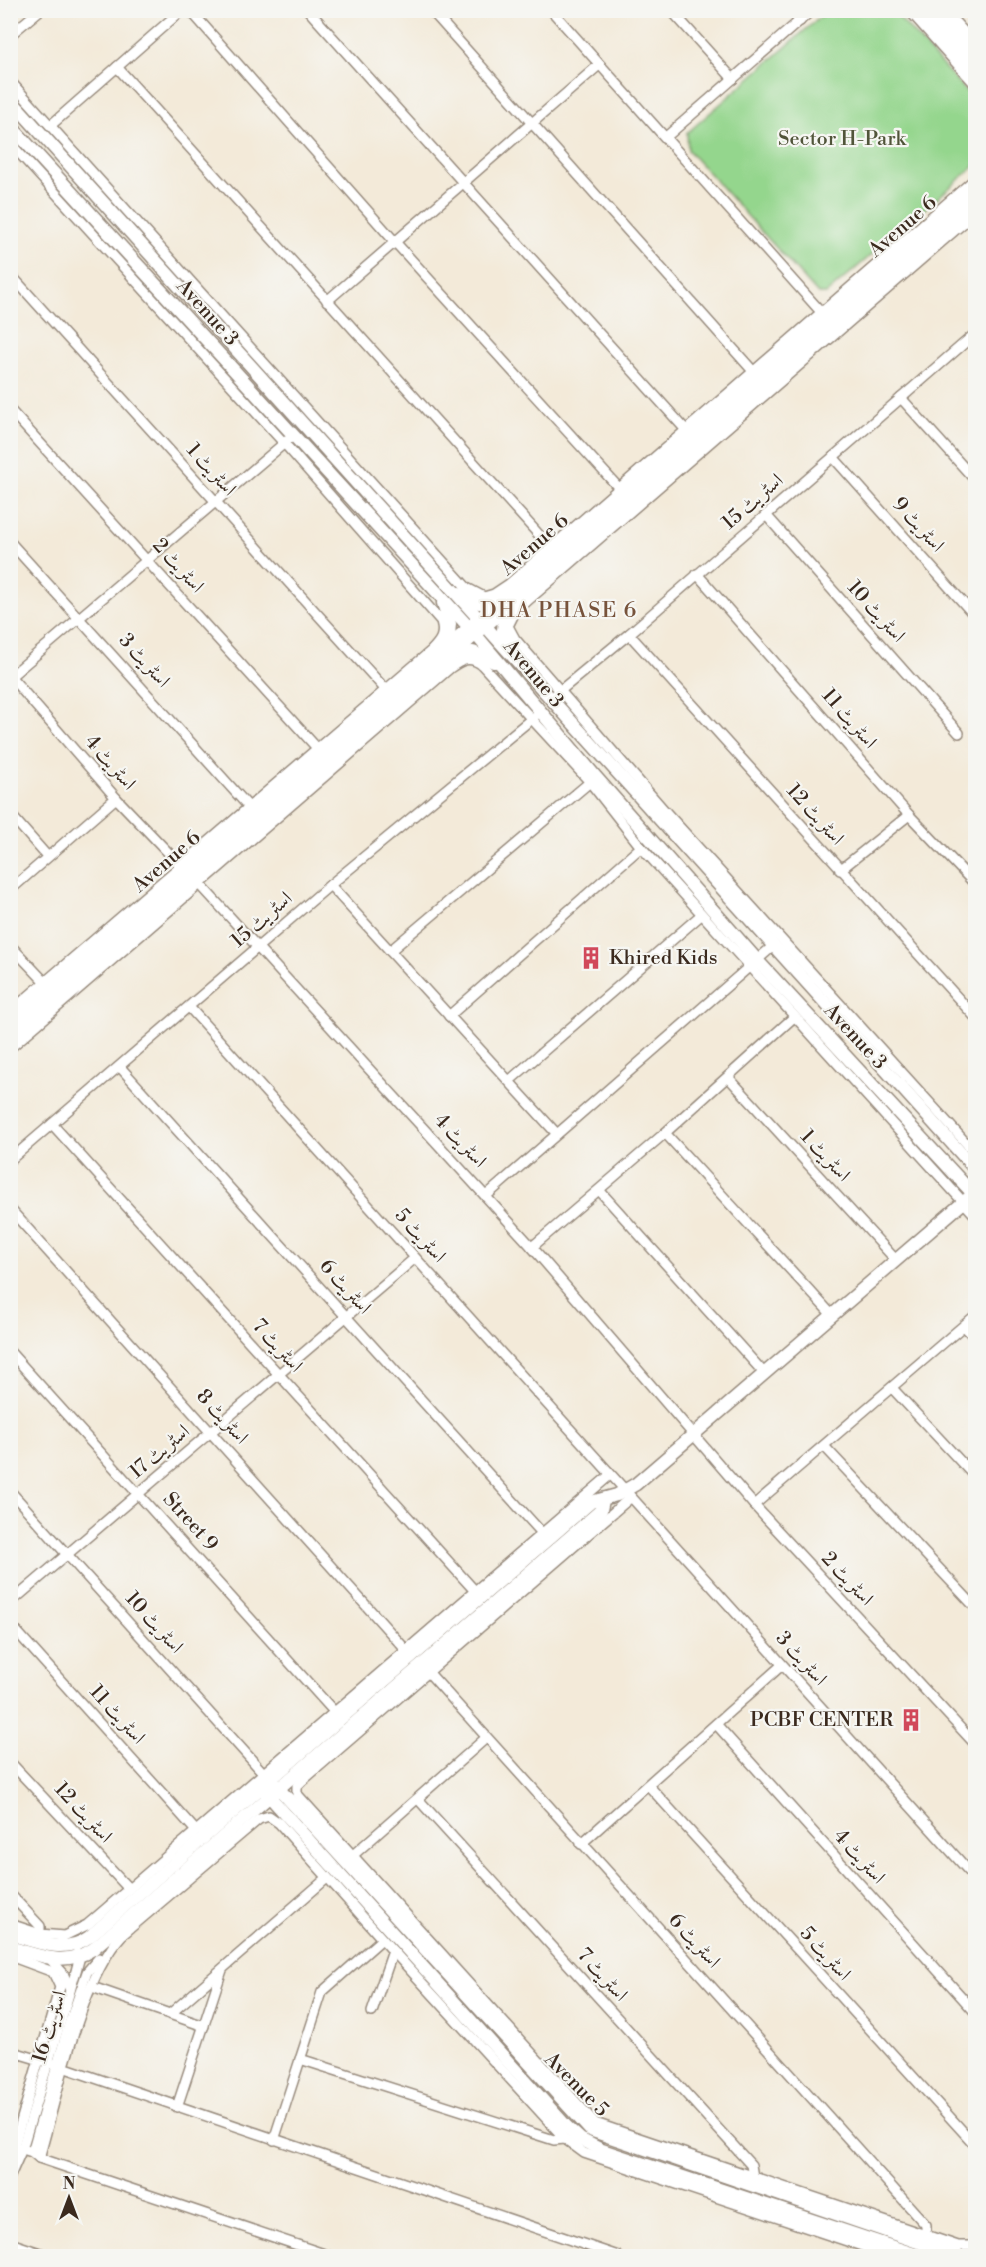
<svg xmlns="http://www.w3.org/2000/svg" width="986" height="2267" viewBox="0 0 986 2267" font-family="'Libre Bodoni',Amiri,serif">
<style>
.green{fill:#94d68d;stroke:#688056;stroke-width:1.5}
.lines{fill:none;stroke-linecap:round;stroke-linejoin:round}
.street-casing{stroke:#978a7c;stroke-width:12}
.secondary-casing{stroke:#978a7c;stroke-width:15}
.street{stroke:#fff;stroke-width:9}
.secondary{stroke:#fff;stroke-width:12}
.labels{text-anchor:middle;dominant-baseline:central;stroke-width:4.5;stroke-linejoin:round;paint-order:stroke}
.park-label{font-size:20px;fill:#51553a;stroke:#f6f6f2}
.street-label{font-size:20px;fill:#3b2a1e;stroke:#f6f6f2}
.poi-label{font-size:20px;fill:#3b2a1e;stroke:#f6f6f2;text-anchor:start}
.neighbourhood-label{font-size:21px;letter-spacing:1.5px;fill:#77533b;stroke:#f6f6f2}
</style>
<rect width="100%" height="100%" fill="#f6f6f2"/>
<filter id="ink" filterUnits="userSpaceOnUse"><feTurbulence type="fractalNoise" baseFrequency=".0167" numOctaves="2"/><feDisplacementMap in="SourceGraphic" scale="12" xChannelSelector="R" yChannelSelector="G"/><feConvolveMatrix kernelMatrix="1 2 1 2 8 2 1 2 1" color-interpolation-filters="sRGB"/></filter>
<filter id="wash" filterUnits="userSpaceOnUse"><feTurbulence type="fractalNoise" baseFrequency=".008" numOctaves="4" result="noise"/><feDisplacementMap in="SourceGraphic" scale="24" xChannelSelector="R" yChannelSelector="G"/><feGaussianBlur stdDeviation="1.35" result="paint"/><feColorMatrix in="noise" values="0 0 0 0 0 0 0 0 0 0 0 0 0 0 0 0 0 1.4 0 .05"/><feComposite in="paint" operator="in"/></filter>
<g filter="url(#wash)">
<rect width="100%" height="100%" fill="#f3ead9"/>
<path class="green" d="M827 11H893L975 101 976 165 826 294H818L688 150 687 133Z"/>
</g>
<g filter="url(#ink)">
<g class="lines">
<g class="street-casing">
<g id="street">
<path d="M190 10 395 242 618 487"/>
<path d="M308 10 685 429"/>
<path d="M431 10 753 371"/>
<path d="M551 10 822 313"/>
<path d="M671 10 733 79"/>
<path d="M791 10 800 21"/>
<path d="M909 10 976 85"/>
<path d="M944 10 976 45"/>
<path d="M10 35 40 10"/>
<path d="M117 67 550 547"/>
<path d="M10 81 467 588 484 597 494 594 509 584 976 178"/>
<path d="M51 125 182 10"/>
<path d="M666 137 812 10"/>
<path d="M10 143 284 443 441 621C445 635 441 641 431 651L10 1012"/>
<path d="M976 212 526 602 515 612 508 626 515 639 663 809 976 1154"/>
<path d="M10 274 385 689"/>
<path d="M327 301 599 65"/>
<path d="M901 398 976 481"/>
<path d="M10 410 317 748"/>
<path d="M833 457 976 617"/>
<path d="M766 515 959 733"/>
<path d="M10 542 248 806"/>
<path d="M697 574 909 815 976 885"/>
<path d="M629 634 976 1018"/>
<path d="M10 676 116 798 183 868"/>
<path d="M11 676 288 440"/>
<path d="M556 694 629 634 976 333"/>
<path d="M10 814 47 856"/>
<path d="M840 870 909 815"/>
<path d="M196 880 532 1247 754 1505 976 1745"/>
<path d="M330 885 557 1134"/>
<path d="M10 890 116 798"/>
<path d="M10 945 45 982"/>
<path d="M390 951 590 782"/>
<path d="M189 1007 976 1879"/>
<path d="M449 1016 641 847"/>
<path d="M10 1048 450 668C461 660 470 655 482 665L590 782 641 847 976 1216"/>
<path d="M120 1067 542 1533"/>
<path d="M728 1077 895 1259"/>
<path d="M509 1081 701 915"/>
<path d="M52 1124 475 1591"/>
<path d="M665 1133 832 1315"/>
<path d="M10 1160 330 885 535 716"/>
<path d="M599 1190 764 1373"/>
<path d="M486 1196 772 947"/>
<path d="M10 1209 406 1650"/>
<path d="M532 1247 665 1133 794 1017"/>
<path d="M964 1326 976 1339"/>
<path d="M10 1352 338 1716"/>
<path d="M892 1388 976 1478"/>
<path d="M824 1446 976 1608"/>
<path d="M10 1491 267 1777"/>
<path d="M630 1498 302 1781 297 1786V1794L595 2123 958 2246H970L976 2243"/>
<path d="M754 1505 976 1315"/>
<path d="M10 1603 415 1258"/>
<path d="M10 1624 196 1831"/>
<path d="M429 1673 926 2225V2235"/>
<path d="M716 1724 976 2013"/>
<path d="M10 1762 129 1889"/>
<path d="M648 1785 976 2146"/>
<path d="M418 1799 751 2165 753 2177"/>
<path d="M581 1844 782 1665"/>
<path d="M352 1856 486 1738"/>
<path d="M10 1894 40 1926V1934L64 1936 87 1925 610 1475"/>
<path d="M10 1924 40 1934"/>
<path d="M10 1956 53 1972 60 1987 14 2146"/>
<path d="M50 1959 63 1973 70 1990"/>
<path d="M92 1987 204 2026"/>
<path d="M372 2012 393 1951"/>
<path d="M170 2014 327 1878"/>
<path d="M10 2051 57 2065 618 2256"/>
<path d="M300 2059 554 2140 565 2139 584 2153 892 2256"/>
<path d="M177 2107 222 1970"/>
<path d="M274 2140 322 1992 382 1939"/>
<path d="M10 2145 32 2152 39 2158 330 2256"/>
<path d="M32 2152 69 2024 87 1972 99 1958"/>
<path d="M39 2158C57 2097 80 1980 122 1935L259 1819 269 1816 279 1823 393 1951 565 2139"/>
<path d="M10 2176 22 2149 76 1971 79 1960 77 1953"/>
<path d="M10 2243 49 2256"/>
</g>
</g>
<g class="secondary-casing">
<g id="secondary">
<path d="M920 10 976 72"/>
<path d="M933 10 976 57"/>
<path d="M10 99 976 1170"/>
<path d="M10 125 476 635 595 776 756 959 976 1197"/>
<path d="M459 593 479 603 499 602"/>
<path d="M443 603 450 624 448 645"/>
<path d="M505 609 503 630 511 651"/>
<path d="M456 653 473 652 494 662"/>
<path d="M10 1024 976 190"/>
<path d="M10 1036 976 203"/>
<path d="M270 1779 590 2130 959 2256"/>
<path d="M261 1787 567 2127 580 2139 602 2150 920 2256"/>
<path d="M10 1934C36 1942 65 1955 89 1937L591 1502 617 1495 636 1484 973 1194"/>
<path d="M10 1947C39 1956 66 1967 93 1949L601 1510 603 1500"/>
</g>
</g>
<use href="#street" class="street"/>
<use href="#secondary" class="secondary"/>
</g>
</g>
<defs>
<g id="building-bare" transform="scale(1.8)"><path d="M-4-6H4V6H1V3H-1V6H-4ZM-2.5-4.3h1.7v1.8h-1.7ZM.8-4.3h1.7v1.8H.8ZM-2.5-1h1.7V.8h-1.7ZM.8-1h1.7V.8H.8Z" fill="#d1495b" stroke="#f6f6f2" stroke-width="2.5" paint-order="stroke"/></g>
</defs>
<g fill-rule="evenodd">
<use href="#building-bare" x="591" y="958"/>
<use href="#building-bare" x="911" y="1720"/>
</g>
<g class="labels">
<g class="park-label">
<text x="842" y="139">Sector H-Park</text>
</g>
<g class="street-label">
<text transform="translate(903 227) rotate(-41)">Avenue 6</text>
<text transform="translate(207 313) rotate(48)">Avenue 3</text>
<text transform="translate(211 470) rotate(48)">اسٹریٹ 1</text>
<text transform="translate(753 502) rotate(-41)">اسٹریٹ 15</text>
<text transform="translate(918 525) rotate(48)">اسٹریٹ 9</text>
<text transform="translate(535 545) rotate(-41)">Avenue 6</text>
<text transform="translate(178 566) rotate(48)">اسٹریٹ 2</text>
<text transform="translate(876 612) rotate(48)">اسٹریٹ 10</text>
<text transform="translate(144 661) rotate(48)">اسٹریٹ 3</text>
<text transform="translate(533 674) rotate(50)">Avenue 3</text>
<text transform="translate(849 719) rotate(49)">اسٹریٹ 11</text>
<text transform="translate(110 763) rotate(49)">اسٹریٹ 4</text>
<text transform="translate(815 815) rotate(48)">اسٹریٹ 12</text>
<text transform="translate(167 862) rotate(-41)">Avenue 6</text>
<text transform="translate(262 920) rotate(-41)">اسٹریٹ 15</text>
<text transform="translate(855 1037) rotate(47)">Avenue 3</text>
<text transform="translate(460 1141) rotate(47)">اسٹریٹ 4</text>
<text transform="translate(825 1156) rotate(47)">اسٹریٹ 1</text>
<text transform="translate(420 1236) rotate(48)">اسٹریٹ 5</text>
<text transform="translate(345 1287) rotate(48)">اسٹریٹ 6</text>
<text transform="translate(277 1346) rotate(48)">اسٹریٹ 7</text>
<text transform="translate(222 1417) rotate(48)">اسٹریٹ 8</text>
<text transform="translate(160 1452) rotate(-40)">اسٹریٹ 17</text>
<text transform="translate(190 1522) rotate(48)">Street 9</text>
<text transform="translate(847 1579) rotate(47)">اسٹریٹ 2</text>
<text transform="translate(154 1623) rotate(48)">اسٹریٹ 10</text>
<text transform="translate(801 1659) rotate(48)">اسٹریٹ 3</text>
<text transform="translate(117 1715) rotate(48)">اسٹریٹ 11</text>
<text transform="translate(83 1813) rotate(47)">اسٹریٹ 12</text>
<text transform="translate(859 1857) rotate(48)">اسٹریٹ 4</text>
<text transform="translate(694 1941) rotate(48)">اسٹریٹ 6</text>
<text transform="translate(825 1954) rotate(48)">اسٹریٹ 5</text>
<text transform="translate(602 1975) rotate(48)">اسٹریٹ 7</text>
<text transform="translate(50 2027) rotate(-73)">اسٹریٹ 16</text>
<text transform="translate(576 2085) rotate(45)">Avenue 5</text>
</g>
<g class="poi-label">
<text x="609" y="958">Khired Kids</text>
<text x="893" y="1720" text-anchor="end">PCBF CENTER</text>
</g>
<g class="neighbourhood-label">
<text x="559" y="611">DHA PHASE 6</text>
</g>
</g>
<rect width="986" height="2267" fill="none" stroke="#f6f6f2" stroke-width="36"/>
<g transform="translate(69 2198)" stroke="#f6f6f2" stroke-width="4.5" paint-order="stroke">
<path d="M0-4.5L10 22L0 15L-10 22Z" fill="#3b2a1e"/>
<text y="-9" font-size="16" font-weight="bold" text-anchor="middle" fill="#3b2a1e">N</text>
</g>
</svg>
